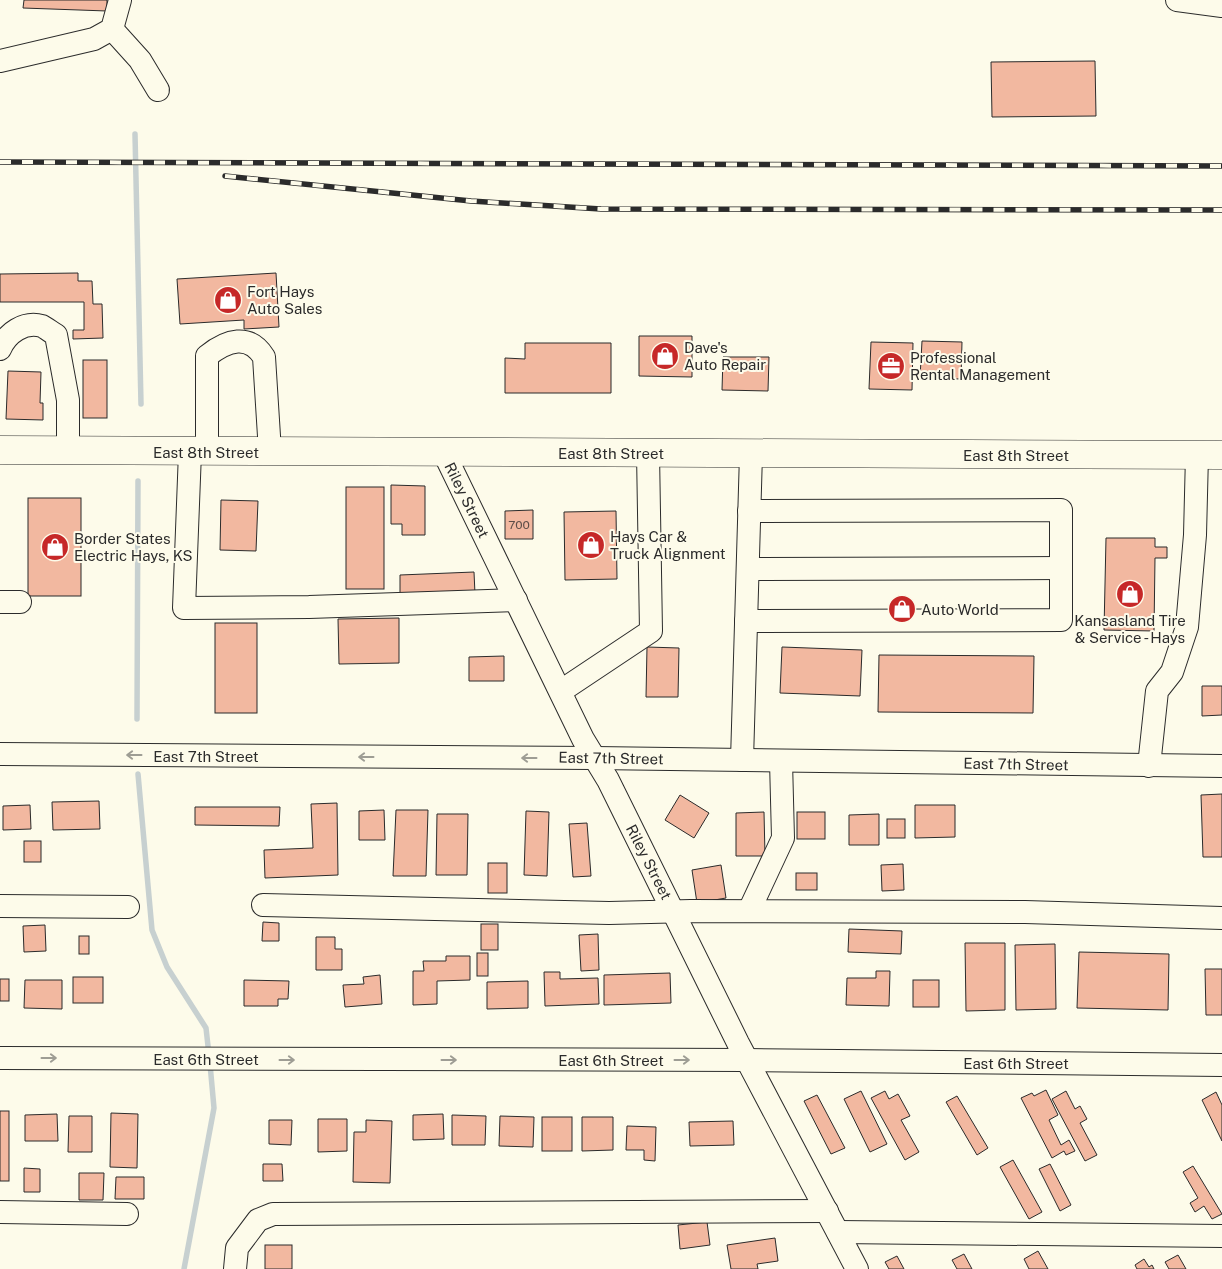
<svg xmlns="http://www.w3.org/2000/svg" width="1222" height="1269" viewBox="0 0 1222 1269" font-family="'Public Sans',sans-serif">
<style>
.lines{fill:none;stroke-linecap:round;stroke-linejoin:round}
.stream{stroke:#c7d0d0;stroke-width:5.5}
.building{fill:#f2b8a0;stroke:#2b2b2b}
.minor-casing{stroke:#2b2b2b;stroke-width:24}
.major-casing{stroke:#2b2b2b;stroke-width:29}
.minor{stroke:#fdfbea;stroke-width:22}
.major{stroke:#fdfbea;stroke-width:28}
.rail-casing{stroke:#2b2b2b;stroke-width:5.5}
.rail{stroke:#fdfbea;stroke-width:4;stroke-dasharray:11;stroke-linecap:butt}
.oneway{stroke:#9e9d94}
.labels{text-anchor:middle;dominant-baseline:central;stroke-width:4;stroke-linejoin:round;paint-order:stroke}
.number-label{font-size:12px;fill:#5d4e48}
.poi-label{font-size:15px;fill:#2b2b2b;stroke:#fdfbea;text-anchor:start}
.street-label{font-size:15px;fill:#2b2b2b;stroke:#fdfbea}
</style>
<rect width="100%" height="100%" fill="#fdfbea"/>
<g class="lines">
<g class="stream">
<path d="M135 134 141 404"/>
<path d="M137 719 138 481"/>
<path d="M138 774 152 930 167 967 206 1028 209 1055"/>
<path d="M184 1269 214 1108 210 1064"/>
</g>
</g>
<g class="building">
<path d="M24 0H107V11L23 8Z"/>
<path d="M1095 61 1096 116 992 117 991 62Z"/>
<path d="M78 273V281H92L93 304H102L103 338 73 339V330H84V302H0V274Z"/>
<path d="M276 273 279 327 244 329V320L180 324 177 279Z"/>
<path d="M639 336H692V377L639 376Z"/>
<path d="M922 341 962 342 961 379 920 378Z"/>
<path d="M871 342 913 343 912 390 869 389Z"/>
<path d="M525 343H611V393H505V358L525 359Z"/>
<path d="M723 357H769L768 391 722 390Z"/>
<rect x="83" y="360" width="24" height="58"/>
<path d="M8 371 41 372 40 403H43V420L6 419Z"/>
<path d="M391 485 425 486V535H402V524H391Z"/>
<rect x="346" y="487" width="38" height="102"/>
<rect x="28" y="498" width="53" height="98"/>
<path d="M221 500 258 501 256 551 220 550Z"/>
<path d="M533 510V539H505V511Z"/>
<path d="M616 511 617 579 565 580 564 512Z"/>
<path d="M1106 538H1155V547H1167V558H1155L1154 631 1104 630Z"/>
<path d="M474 572 475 594 400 596V575Z"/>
<path d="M399 618V663L339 664 338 619Z"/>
<rect x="215" y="623" width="42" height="90"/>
<path d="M647 647 679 648 678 697H646Z"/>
<path d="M782 647 862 650 860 696 780 693Z"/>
<path d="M879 655 1034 656 1033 713 878 712Z"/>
<path d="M504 656V681H469V657Z"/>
<path d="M1202 686H1222V715L1202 716Z"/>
<path d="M1222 794V857H1203L1201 795Z"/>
<path d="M680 795 709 813 694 838 665 820Z"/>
<path d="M99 801 100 829 53 830 52 802Z"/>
<path d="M337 803 338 875 265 878 264 850 313 848 311 804Z"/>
<path d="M30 805 31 829 3 830V806Z"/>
<path d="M915 805H955V837L915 838Z"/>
<path d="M195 807H280L279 826 195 825Z"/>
<path d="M384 810 385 840H359V811Z"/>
<path d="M396 810H428L426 876H393Z"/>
<path d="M526 811 549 812 547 876 524 875Z"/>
<path d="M764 812 765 856H736V813Z"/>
<rect x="797" y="812" width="28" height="27"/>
<path d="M437 814H468L467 875H436Z"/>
<path d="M879 814V845H849V815Z"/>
<rect x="887" y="819" width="18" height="19"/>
<path d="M587 823 591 876 573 877 569 824Z"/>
<rect x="24" y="841" width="17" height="21"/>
<rect x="488" y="863" width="19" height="30"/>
<path d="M903 864 904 890 882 891 881 865Z"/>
<path d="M721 865 726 898 697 903 692 870Z"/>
<rect x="796" y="873" width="21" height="17"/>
<path d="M263 922 279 923V941H262Z"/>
<rect x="481" y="924" width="17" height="26"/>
<path d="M45 925 46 951 24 952 23 926Z"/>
<path d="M849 929 902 931 901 954 848 952Z"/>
<path d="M598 934 599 970 581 971 579 935Z"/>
<rect x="79" y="936" width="10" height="18"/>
<path d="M316 937H335V949H342V970H316Z"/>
<path d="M965 943H1005V1010L966 1011Z"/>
<path d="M1055 944 1056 1009 1016 1010 1015 945Z"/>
<path d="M1079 952 1169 954 1168 1010 1077 1008Z"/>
<rect x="477" y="953" width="11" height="23"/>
<path d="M446 956H470V980L437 981V1004L413 1005V971H424L423 961H446Z"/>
<path d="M1205 969H1222V1015H1206Z"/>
<path d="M876 971H890L889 1006 846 1005 847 978H876Z"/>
<path d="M544 972H560V979L598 978 599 1004 545 1006Z"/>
<path d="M670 973 671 1003 604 1005V975Z"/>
<path d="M380 975 382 1004 345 1007 343 985 364 984 363 977Z"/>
<rect x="73" y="977" width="30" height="26"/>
<rect x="0" y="979" width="9" height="22"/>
<path d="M25 980H62V1009L24 1008Z"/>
<path d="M244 980 289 981 288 999H278V1006H244Z"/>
<rect x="913" y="980" width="26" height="27"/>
<path d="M528 981V1008L487 1009V982Z"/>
<path d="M1046 1090 1058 1115 1049 1120 1061 1145 1069 1140 1075 1151 1066 1155 1064 1151 1052 1158 1021 1098 1032 1093 1034 1096Z"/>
<path d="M861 1091 887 1144 870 1152 844 1099Z"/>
<path d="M885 1091 889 1099 898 1094 910 1116 901 1120 919 1152 905 1160 871 1098Z"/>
<path d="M1066 1091 1075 1109 1080 1106 1087 1119 1080 1123 1097 1155 1085 1161 1052 1099Z"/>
<path d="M1216 1092 1222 1105V1141L1202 1100Z"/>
<path d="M817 1095 845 1148 831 1154 804 1101Z"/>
<path d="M957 1096 988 1148 977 1155 946 1102Z"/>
<rect x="0" y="1111" width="9" height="70"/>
<path d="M111 1113 138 1114 137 1168 110 1167Z"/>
<path d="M57 1114 58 1141H25V1115Z"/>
<path d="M443 1114 444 1139 413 1140V1115Z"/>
<path d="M452 1115 486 1116 485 1145H452Z"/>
<path d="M69 1116H92V1152H68Z"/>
<path d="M500 1116 534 1117 533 1147 499 1146Z"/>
<rect x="542" y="1117" width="30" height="34"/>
<path d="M582 1117H613V1150L582 1151Z"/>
<path d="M318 1119H347V1151L318 1152Z"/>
<path d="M269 1120H292L291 1145 269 1144Z"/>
<path d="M366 1120 392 1121 390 1183 353 1182 354 1132H366Z"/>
<path d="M733 1121 734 1145 690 1146 689 1122Z"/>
<path d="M627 1126 656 1127 655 1161 644 1160V1150H626Z"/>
<path d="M1013 1160 1042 1212 1029 1219 1000 1167Z"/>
<path d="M263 1164H282L283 1181H263Z"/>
<path d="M1050 1164 1071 1205 1060 1211 1039 1169Z"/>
<path d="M1193 1166 1222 1214 1212 1219 1204 1206 1195 1212 1190 1203 1198 1198 1183 1172Z"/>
<path d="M24 1168 40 1169V1192H24Z"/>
<path d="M79 1173H104L103 1200H79Z"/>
<path d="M116 1177H144V1199H115Z"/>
<path d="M707 1222 710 1245 680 1249 678 1225Z"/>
<path d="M775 1238 778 1261 757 1264 758 1269H731L727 1245Z"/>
<rect x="265" y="1245" width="27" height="24"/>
<path d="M1038 1251 1048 1269H1029L1024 1259Z"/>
<path d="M964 1254 972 1269H957L952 1260Z"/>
<path d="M1178 1255 1186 1269H1169L1165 1262Z"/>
<path d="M897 1256 904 1269H889L885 1262Z"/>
<path d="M1144 1259 1149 1267 1152 1265 1154 1269H1137L1135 1265Z"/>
</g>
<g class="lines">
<g class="minor-casing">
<g id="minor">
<path d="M1177 0 1222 6"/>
<path d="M112 29 140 60 158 90"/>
<path d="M0 61 94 39 112 29 120 0"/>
<path d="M0 349C7 333 24 321 42 326 46 328 51 332 56 335L68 400V451"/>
<path d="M190 452 184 608 309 607 516 600"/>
<path d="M207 452V356C227 340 249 333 264 357L270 452"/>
<path d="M444 453 583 739 608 780 738 1043 857 1269"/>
<path d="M748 569 1061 568"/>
<path d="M0 602H20"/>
<path d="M746 621 1061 620V510L749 511"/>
<path d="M561 691 651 631 648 453"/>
<path d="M0 754 595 758 1222 766"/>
<path d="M742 760 751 454"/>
<path d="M1149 766 1157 691 1172 672 1187 627 1195 535 1197 455"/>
<path d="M263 905 609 913 691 911 1025 912 1222 918"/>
<path d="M0 906 128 907"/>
<path d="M749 911 783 838 781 761"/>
<path d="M0 1058 747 1060 1222 1065"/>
<path d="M0 1212 127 1214"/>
<path d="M838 1232 1222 1236"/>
<path d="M235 1269 237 1248 258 1220 273 1214 827 1211"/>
</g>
</g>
<g class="major-casing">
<path id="major" d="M0 450 1222 455"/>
</g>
<use href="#minor" class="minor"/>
<use href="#major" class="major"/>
<g class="rail-casing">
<g id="rail">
<path d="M0 162 1222 166"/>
<path d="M225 176 471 201 601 209 1222 210"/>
</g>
</g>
<use href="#rail" class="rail"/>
</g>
<defs><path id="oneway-shaft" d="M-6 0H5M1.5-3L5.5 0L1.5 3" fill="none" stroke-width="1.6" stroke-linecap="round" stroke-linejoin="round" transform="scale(1.25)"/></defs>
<g class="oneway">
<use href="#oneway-shaft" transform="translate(134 755) rotate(-180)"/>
<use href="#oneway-shaft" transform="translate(366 757) rotate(-180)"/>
<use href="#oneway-shaft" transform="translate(529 758) rotate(-180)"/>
<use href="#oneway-shaft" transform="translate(49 1058)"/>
<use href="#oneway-shaft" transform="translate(287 1060)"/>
<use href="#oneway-shaft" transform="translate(449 1060)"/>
<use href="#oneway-shaft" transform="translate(682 1060)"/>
</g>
<defs>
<g id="shop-disc" transform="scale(1.4375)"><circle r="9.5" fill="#c62828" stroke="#fdfbea"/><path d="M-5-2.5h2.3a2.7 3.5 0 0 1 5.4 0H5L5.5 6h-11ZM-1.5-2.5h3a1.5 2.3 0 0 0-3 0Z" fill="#fff"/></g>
<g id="office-disc" transform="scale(1.4375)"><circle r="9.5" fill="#c62828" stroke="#fdfbea"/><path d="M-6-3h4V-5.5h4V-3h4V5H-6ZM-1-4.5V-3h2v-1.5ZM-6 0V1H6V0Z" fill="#fff"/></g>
</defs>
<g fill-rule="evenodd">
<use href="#shop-disc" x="228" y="300"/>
<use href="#shop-disc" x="665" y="356"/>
<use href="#office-disc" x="891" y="366"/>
<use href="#shop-disc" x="591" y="545"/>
<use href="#shop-disc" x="55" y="547"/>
<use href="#shop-disc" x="1130" y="594"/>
<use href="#shop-disc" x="902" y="609"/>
</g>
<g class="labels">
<g class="number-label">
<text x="519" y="525">700</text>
</g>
<g class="poi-label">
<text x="247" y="291">Fort Hays<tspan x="247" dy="17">Auto Sales</tspan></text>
<text x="684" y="347">Dave's<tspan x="684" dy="17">Auto Repair</tspan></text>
<text x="910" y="357">Professional<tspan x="910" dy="17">Rental Management</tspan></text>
<text x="610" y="536">Hays Car &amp;<tspan x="610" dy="17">Truck Alignment</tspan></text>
<text x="74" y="538">Border States<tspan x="74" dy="17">Electric Hays, KS</tspan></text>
<text x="921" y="609">Auto World</text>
<text x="1130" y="620" text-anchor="middle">Kansasland Tire<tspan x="1130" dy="17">&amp; Service - Hays</tspan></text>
</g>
<g class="street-label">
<text x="206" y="452">East 8th Street</text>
<text x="611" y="453">East 8th Street</text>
<text x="1016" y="455">East 8th Street</text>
<text transform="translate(467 500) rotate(64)">Riley Street</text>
<text x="206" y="756">East 7th Street</text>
<text transform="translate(611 758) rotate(1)">East 7th Street</text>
<text transform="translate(1016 764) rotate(1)">East 7th Street</text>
<text transform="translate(649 862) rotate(63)">Riley Street</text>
<text x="206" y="1059">East 6th Street</text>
<text x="611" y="1060">East 6th Street</text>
<text x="1016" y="1063">East 6th Street</text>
</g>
</g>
</svg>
